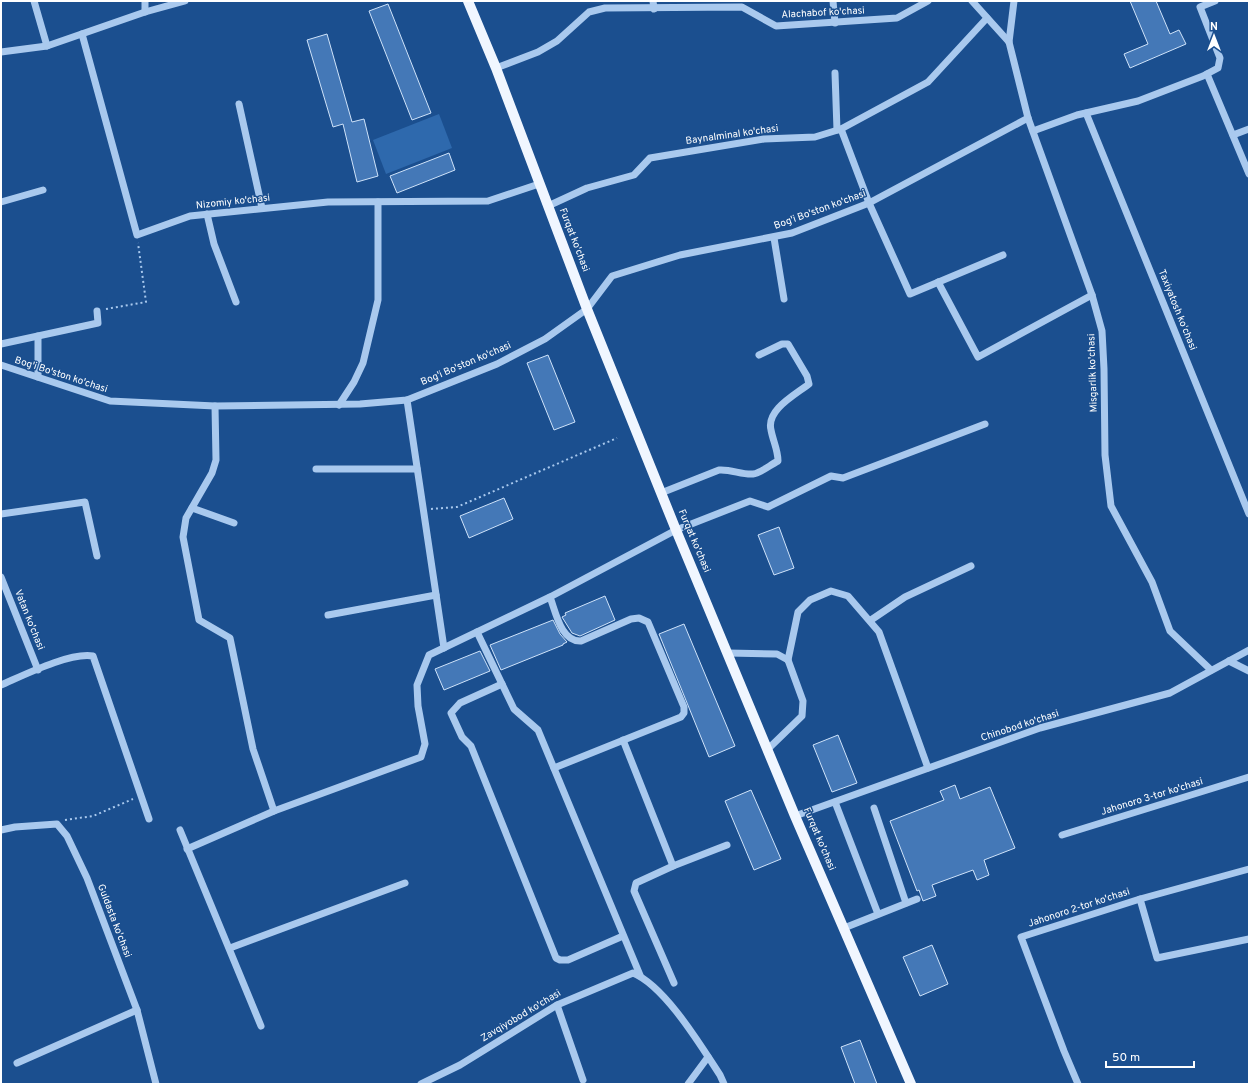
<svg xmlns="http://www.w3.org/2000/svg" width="1250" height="1085" viewBox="0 0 1250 1085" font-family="Overpass,sans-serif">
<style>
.green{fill:#2e69ad}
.building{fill:#4478b7;stroke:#cfe3fa}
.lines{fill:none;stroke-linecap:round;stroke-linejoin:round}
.path{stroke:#a9c9ee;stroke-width:2;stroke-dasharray:2 3;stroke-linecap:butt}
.minor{stroke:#a9c9ee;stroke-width:7}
.major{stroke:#f0f6ff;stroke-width:10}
.labels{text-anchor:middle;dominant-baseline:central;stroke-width:3;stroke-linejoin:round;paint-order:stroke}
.street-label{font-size:10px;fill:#fff;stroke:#1b4f8f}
</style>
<rect width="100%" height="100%" fill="#1b4f8f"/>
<path class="green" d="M439 114 452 148 386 174 373 140Z"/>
<g class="building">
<path d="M1130 1H1156L1170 34 1179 30 1186 44 1130 68 1124 54 1148 44Z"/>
<path d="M388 4 431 113 412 120 369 11Z"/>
<path d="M327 34 352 122 364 119 378 176 357 182 343 124 333 127 307 40Z"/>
<path d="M449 153 455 170 397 193 390 176Z"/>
<path d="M548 355 575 422 554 430 527 363Z"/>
<path d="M504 498 513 519 469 538 460 516Z"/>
<path d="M779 527 794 568 774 575 758 535Z"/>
<path d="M605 596 615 620 580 636 572 633 562 617 566 615 565 613Z"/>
<path d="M553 620 560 634 567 642 563 644V645L501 670 490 645Z"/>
<path d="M684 624 735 746 709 757 659 634Z"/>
<path d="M480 651 490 671 444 690 435 669Z"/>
<path d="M838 735 857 783 832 792 813 745Z"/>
<path d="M955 785 960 799 990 787 1015 848 984 860 989 875 977 880 973 870 932 885 936 896 923 901 919 890 917 891 890 821 944 800 940 791Z"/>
<path d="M751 790 781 859 754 870 725 801Z"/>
<path d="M932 945 948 984 920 996 903 957Z"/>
<path d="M860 1040 877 1084H855L841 1047Z"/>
</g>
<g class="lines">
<g class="path">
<path d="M106 309 146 302 138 243"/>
<path d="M431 509 457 507 617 438"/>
<path d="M65 820 93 816 133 799"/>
</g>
<g class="minor">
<path d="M34 1 47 46"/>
<path d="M145 1V12"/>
<path d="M653 1 654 9"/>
<path d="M833 1 835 23"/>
<path d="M972 1 1009 42 1028 118 1092 295 1102 331 1104 369 1105 455 1111 506 1152 582 1170 631 1211 670"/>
<path d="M82 34 137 235 190 216 328 202 488 201 539 184"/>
<path d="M1009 42 1014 1"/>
<path d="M1 52 47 46 145 12 185 1"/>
<path d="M496 68 538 52 557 41 589 12 605 8 742 7 776 26 897 18 928 1"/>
<path d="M835 73 837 130"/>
<path d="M1207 74 1249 174"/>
<path d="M239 104 262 208"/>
<path d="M1086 113 1249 514"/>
<path d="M841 129 869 203 910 294 1003 255"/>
<path d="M1033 131 1077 115 1138 101 1203 76 1218 68 1220 58 1200 7 1215 1"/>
<path d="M1233 135 1249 129"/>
<path d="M1 202 43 190"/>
<path d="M548 206 587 188 634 175 650 158 764 139 815 137 841 129 928 82 987 18"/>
<path d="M207 214 214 244 236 302"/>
<path d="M774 238 784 299"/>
<path d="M938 282 978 357 1092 295"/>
<path d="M1 344 98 323 97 311"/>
<path d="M1 365 110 401 215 406 360 404 407 400 497 364 545 339 587 309 612 276 680 255 792 233 869 203 1028 118"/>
<path d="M38 377V336"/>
<path d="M407 400 444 648"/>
<path d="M339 405 354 382 363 363 378 300V202"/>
<path d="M215 406 216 460 212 473 186 518 183 537 199 620 230 638 253 749 274 811"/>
<path d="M316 469H417"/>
<path d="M661 493 719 470C731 469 742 475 753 474 761 473 770 465 778 461 778 450 773 441 771 430 766 410 795 395 809 384L807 376 788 344H782L759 355"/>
<path d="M192 508 234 523"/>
<path d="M1 514 85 502 97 556"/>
<path d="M1 577 38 670"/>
<path d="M550 597C556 613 561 642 581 641L631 619 639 618 648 622 684 707V713L681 717 554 768"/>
<path d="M328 615 436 595"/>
<path d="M871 620 905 597 971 566"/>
<path d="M477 632 514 709 538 730 640 975"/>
<path d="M728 653 777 654 788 660 803 701 802 716 768 749"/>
<path d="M788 660 798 612 810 600 831 591 848 596 879 632 928 768"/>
<path d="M1229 661 1249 671"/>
<path d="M502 684 460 703 451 713 462 737 471 746 556 958 560 960H568L623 936"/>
<path d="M1 685C24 675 70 652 93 656L149 819"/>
<path d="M623 740 673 866"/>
<path d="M835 802 878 914"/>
<path d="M874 808 906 903"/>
<path d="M795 816 1040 728 1170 693 1249 650"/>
<path d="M1 830 15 827 57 824 67 836 87 878 137 1010 156 1084"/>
<path d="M180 830 261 1026"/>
<path d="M1062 835 1249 777"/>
<path d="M187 849 274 811 421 757 425 744 418 706 417 685 429 655 550 597 676 530 750 501 768 507 831 476 843 478 985 424"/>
<path d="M1140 899 1157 958 1249 939"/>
<path d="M844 928 917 899"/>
<path d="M230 948 405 883"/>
<path d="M674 983 634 891 636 883 673 866 727 845"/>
<path d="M557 1005 583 1080"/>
<path d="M17 1063 137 1010"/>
<path d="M421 1084 460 1065 557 1005 633 973C665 986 701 1046 720 1075L724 1084"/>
<path d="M688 1084 708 1057"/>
<path d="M1078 1084 1064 1051 1021 937 1140 899 1249 869"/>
</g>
<path class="major" d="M468 1 496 68 587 309 676 530 795 816 911 1084"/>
</g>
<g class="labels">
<g class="street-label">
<text transform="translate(823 13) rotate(-3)">Alachabof ko'chasi</text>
<text transform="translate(732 135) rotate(-8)">Baynalminal ko'chasi</text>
<text transform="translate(233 202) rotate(-6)">Nizomiy ko'chasi</text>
<text transform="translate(820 210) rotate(-20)">Bog'i Bo'ston ko'chasi</text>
<text transform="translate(574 240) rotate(69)">Furqat ko'chasi</text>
<text transform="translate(1177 310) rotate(68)">Taxiyatosh koʻchasi</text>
<text transform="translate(466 364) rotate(-23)">Bog'i Bo'ston ko'chasi</text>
<text transform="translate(1093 373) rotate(-92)">Misgarlik ko'chasi</text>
<text transform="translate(61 375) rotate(18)">Bog'i Bo'ston ko'chasi</text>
<text transform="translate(694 541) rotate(67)">Furqat ko'chasi</text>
<text transform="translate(29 620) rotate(68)">Vatan ko'chasi</text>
<text transform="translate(1020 726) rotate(-18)">Chinobod ko'chasi</text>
<text transform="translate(1152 797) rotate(-17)">Jahonoro 3-tor ko'chasi</text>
<text transform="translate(819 839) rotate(67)">Furqat ko'chasi</text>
<text transform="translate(1079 908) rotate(-18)">Jahonoro 2-tor ko'chasi</text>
<text transform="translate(114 921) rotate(69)">Guldasta ko'chasi</text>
<text transform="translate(521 1016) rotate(-31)">Zavqiyobod ko'chasi</text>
</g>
</g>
<rect width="1250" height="1085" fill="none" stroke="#ffffff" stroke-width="4"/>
<g transform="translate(1214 36)" stroke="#1b4f8f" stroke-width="3" paint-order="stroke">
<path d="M0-3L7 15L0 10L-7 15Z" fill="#ffffff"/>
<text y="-6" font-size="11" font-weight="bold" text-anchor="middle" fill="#ffffff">N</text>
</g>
<path d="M1106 1061v6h88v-6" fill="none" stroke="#ffffff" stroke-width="2"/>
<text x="1112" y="1061" font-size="12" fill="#ffffff" stroke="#1b4f8f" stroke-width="3" paint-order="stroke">50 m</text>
</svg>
